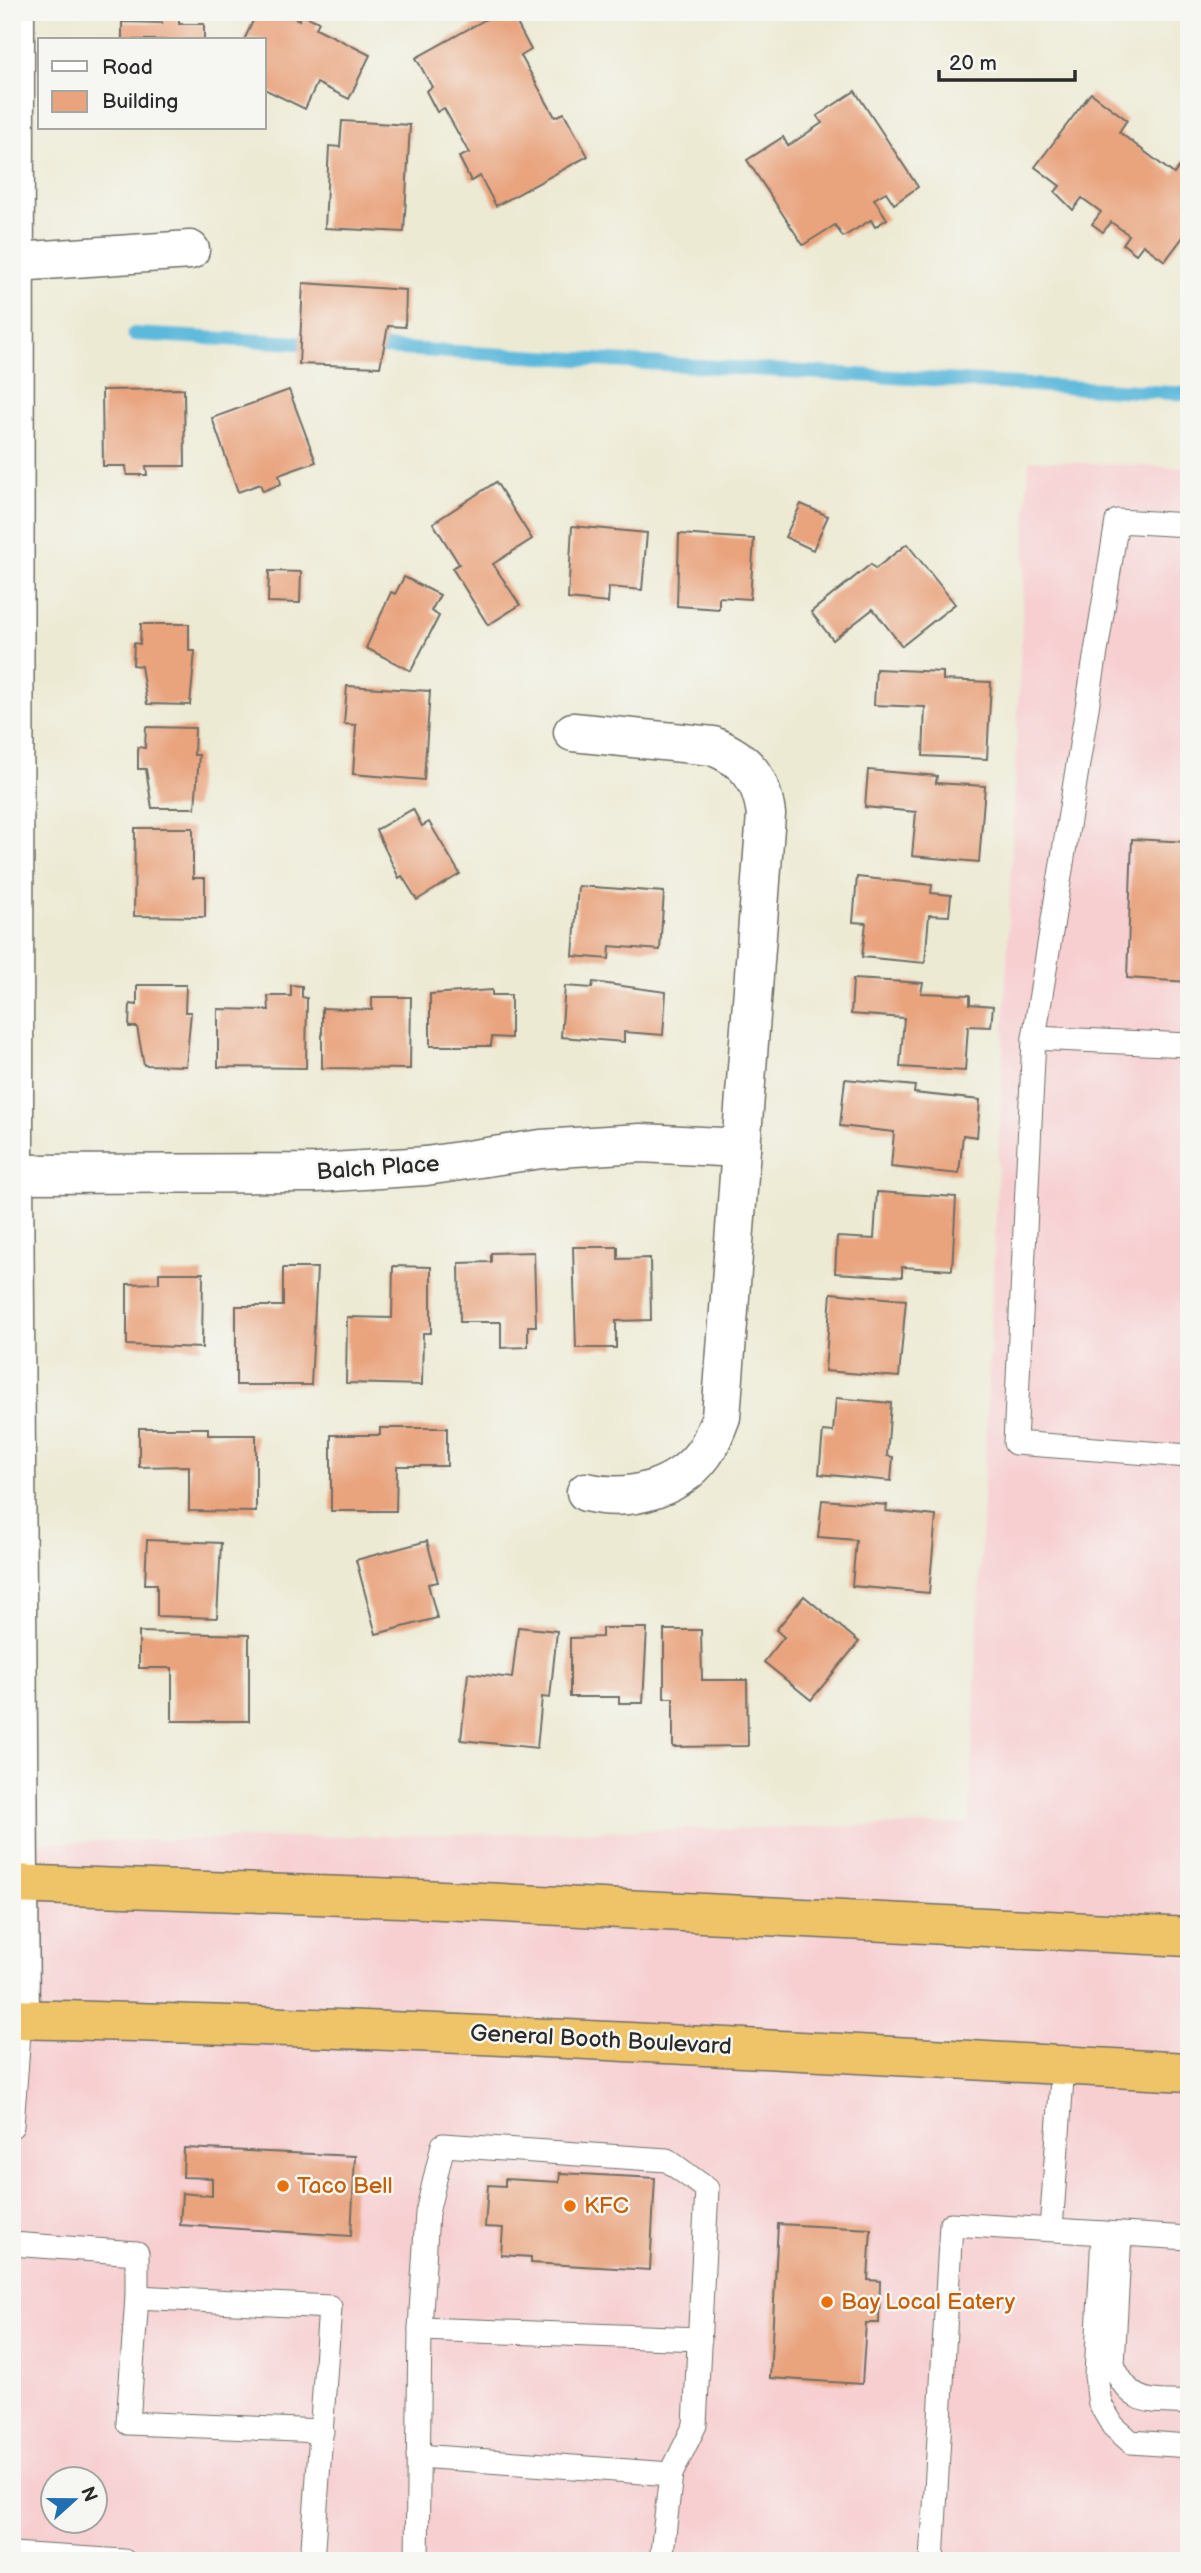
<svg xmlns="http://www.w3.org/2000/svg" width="1201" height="2573" viewBox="0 0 1201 2573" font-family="'Balsamiq Sans',sans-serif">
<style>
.built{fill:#f7cfd1;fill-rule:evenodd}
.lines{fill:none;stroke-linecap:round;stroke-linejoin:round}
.stream{stroke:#5db9db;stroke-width:14}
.building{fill:#e9a37d}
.lane-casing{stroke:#6f6e66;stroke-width:25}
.street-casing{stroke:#6f6e66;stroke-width:41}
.highway-casing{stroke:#6f6e66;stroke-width:41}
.lane{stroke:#fff;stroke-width:23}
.street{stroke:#fff;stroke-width:38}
.highway{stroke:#efc469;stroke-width:38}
.food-dot{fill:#e8710a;stroke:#f6f6f2;stroke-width:2.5}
.labels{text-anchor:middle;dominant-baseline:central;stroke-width:5;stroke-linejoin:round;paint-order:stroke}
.street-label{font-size:23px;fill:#2b2b2b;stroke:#f6f6f2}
.food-label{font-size:23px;fill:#c56008;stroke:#f6f6f2;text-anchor:start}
</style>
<rect width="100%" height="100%" fill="#f6f6f2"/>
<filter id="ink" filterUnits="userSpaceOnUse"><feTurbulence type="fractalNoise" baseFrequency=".0143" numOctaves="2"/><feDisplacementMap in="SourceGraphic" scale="14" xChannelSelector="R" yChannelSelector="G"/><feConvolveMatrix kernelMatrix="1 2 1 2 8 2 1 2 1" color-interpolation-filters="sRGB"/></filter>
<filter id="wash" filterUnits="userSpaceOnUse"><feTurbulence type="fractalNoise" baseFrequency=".00686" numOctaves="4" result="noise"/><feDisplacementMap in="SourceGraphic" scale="28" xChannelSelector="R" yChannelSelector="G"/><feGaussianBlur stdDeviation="1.57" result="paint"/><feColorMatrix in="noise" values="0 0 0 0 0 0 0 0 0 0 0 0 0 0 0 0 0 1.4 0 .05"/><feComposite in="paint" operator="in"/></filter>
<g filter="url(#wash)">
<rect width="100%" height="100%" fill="#edead4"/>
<path class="built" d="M1029 460 1189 468V2561H12V1843L969 1824ZM52 2478H94V2520H52Z"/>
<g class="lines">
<g class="stream">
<path d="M134 334 318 344"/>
<path d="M366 347 1189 394"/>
</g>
</g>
<g id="blocks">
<g class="building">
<path d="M257 12H283L299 20 301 14 319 22 316 28 370 55 349 99 317 83 305 109 264 89V40H244Z"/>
<path d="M499 12H511L531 50 521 56 555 117 564 113 588 156 496 206 480 176 471 181 459 157 469 153 444 108 437 112 426 91 432 87 416 58Z"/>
<path d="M840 12H940V17L840 18Z"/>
<path d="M1030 12H1121V18L1030 15Z"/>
<path d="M161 17 179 18V24H204V40H122V22L162 23Z"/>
<path d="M855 91 918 187 894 204 886 192 874 199 887 219 875 227 871 220 843 237 835 225 803 245 747 160 783 137 788 146 822 123 817 116Z"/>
<path d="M1091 93 1127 120 1119 132 1174 174 1185 159 1189 162V229L1165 261 1143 245 1136 254 1123 244 1129 235 1111 222 1103 232 1092 224 1101 212 1082 198 1073 210 1055 192 1060 186 1035 167Z"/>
<path d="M342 121 410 125 404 232 325 228 329 146 340 147Z"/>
<path d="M303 283 406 290 405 327 388 326 380 367 299 364Z"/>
<path d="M184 389 185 466H146L147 475H127L126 466H103L102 390Z"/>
<path d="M289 390 316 462 279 475 281 484 263 491 260 484 238 492 212 418Z"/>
<path d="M496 482 532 539 493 564 520 605 488 625 452 568 459 564 433 523Z"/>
<path d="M801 504 828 516 813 550 785 537Z"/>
<path d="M572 526 647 533 642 590 609 587 608 603 568 599Z"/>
<path d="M679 534 754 539 750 599 719 597V609L677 606Z"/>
<path d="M907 544 955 604 902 646 873 609 833 640 811 612 871 564 875 569Z"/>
<path d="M269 571 301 572 300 603 268 602Z"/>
<path d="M404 577 440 595 431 611 439 616 411 671 366 648 391 592 395 594Z"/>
<path d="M141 624H189V651H195L190 705 147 704 141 666 133 665 134 643 140 644Z"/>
<path d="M876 669 943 672V680L991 682 987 759 923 756 925 707 874 705Z"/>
<path d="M347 686 430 691 424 780 353 774 356 725 344 724Z"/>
<path d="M146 727 195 728 194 755H199L195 808H152L146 769H138V747L145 748Z"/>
<path d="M868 770 937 776 936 783 985 786 979 862 912 856 916 812 865 807Z"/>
<path d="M413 809 422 826 429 822 460 874 417 900 402 876 399 878 376 830Z"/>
<path d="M135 828H193V878H205V917L134 916Z"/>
<path d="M1132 839 1189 842V982L1127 978Z"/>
<path d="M857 877 932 885 931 893 951 895 949 916 929 915 925 963 862 957 866 923 853 922Z"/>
<path d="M578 886 664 892 660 950 610 946 609 959 573 956Z"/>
<path d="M853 979 923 983 921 993 970 995V1004L993 1006 991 1027 968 1026 965 1071 900 1067 904 1018 851 1014Z"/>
<path d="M593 982 666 992 663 1035 624 1032V1042L561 1037 565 986 592 988Z"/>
<path d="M137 985H186L185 1012H191L186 1066 144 1065 137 1027H129L130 1004 137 1005Z"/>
<path d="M291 985 302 986V997L307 998 306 1068 218 1067V1009L269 1010 268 996H291Z"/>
<path d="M492 990V995H511V1038L492 1037 491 1046H430V994Z"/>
<path d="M372 997H411L410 1069 322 1068V1008L372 1010Z"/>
<path d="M845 1079 915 1086 914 1093 980 1100 977 1137 963 1135 959 1174 891 1167 894 1132 840 1126Z"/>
<path d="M877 1192 956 1197 952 1270 902 1267V1277L835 1273 837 1237 874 1239Z"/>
<path d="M573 1247H618V1259L650 1258 651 1320 616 1321V1348H576Z"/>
<path d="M534 1252 536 1326H528V1347L501 1348V1322H460L459 1263 491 1262V1253Z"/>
<path d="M393 1266 431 1267V1333H423L422 1385 346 1383 347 1317 392 1318Z"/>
<path d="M283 1268H317L311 1385H236V1306H283Z"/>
<path d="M159 1273H203L202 1348 127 1345V1284L159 1283Z"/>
<path d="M831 1293 906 1300 899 1377 825 1371Z"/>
<path d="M836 1398 891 1403 887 1456 893 1457 891 1481 819 1474 823 1431 833 1432Z"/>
<path d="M139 1428H208V1435H256V1512L189 1511V1466L139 1467Z"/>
<path d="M380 1428H447V1466H397L396 1511H331V1435H380Z"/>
<path d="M822 1500 887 1505 886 1511 936 1516 929 1593 852 1586 856 1540 818 1537Z"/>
<path d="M147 1540 221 1543 217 1618 157 1616V1584H145Z"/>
<path d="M427 1541 438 1582 428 1584 437 1618 376 1634 356 1560Z"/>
<path d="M804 1596 859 1642 811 1700 764 1662 784 1637 776 1630Z"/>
<path d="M518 1627 557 1631 550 1698 542 1697 537 1748 461 1740 468 1673 512 1678Z"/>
<path d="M602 1628H647L643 1703H619V1697H570V1638L602 1637Z"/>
<path d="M664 1630H701L702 1680H747L748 1746 673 1747V1698H664Z"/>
<path d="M139 1632 249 1635V1721H172V1668H139Z"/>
<path d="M184 2148 355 2156 351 2236 180 2225 182 2193 212 2196V2178L183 2177Z"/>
<path d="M560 2173 655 2178 650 2270 531 2263V2257L501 2255 503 2228 485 2227 488 2185 505 2186V2179L559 2182Z"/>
<path d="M778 2224 871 2229 868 2280 880 2281 879 2323H866L862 2384 770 2378Z"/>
</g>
</g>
</g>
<g filter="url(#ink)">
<use href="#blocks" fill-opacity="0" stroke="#6f6e66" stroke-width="2"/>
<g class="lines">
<g class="lane-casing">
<g id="lane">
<path d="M1034 1038 1117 521 1189 525"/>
<path d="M1189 1045 1034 1038 1015 1443 1189 1456"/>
<path d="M12 2126 20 2020"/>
<path d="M1051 2229 1063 2065"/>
<path d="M1103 2233 1096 2376 1100 2404 1113 2426 1131 2442 1189 2446"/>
<path d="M1120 2234 1113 2365C1132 2407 1148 2400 1189 2403"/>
<path d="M12 2244 137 2253V2297L128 2423 322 2431"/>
<path d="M137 2297 330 2307 312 2561"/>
<path d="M420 2329 700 2339"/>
<path d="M418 2456 671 2474"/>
<path d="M12 2554 124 2561"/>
<path d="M417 2561 420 2329 427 2213 443 2145 667 2160 707 2189 695 2425 671 2474 661 2561"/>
<path d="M932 2561 951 2224 1189 2238"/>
</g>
</g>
<g class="street-casing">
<g id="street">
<path d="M15 12 14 1174 20 2020"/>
<path d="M16 262 190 250"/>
<path d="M573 732 713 746C747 760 761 778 766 814L721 1417C717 1427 713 1438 708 1447 683 1488 631 1503 586 1492"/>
<path d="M12 1174 316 1173 426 1166 541 1149 641 1143 741 1148"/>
</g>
</g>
<g class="highway-casing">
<g id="highway">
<path d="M12 1884 401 1898 1189 1937"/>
<path d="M12 2019C405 2027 797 2051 1189 2072"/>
</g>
</g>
<use href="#lane" class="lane"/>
<use href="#street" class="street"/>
<use href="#highway" class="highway"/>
</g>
</g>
<g class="food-dot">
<circle cx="283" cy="2186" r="7"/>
<circle cx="570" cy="2206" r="7"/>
<circle cx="827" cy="2302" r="7"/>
</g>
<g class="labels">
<g class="street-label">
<text transform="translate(378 1168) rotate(-4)">Balch Place</text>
<text transform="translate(601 2040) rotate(3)">General Booth Boulevard</text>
</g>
<g class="food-label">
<text x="297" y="2186">Taco Bell</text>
<text x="584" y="2206">KFC</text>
<text x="841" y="2302">Bay Local Eatery</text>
</g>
</g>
<rect width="1201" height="2573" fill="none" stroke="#f6f6f2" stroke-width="42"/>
<rect x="38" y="38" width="228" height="91" fill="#f6f6f2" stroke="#a5a5a2" stroke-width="2"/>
<rect x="52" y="61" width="35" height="10" fill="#ffffff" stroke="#a5a5a2" stroke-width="2"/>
<text x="102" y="74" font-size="21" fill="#2b2b2b">Road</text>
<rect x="52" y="91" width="35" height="21" fill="#e9a37d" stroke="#a5a5a2" stroke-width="2"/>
<text x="102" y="108" font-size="21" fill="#2b2b2b">Building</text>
<g transform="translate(74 2500) rotate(69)"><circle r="33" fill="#f6f6f2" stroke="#a5a5a2" stroke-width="2"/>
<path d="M0-5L12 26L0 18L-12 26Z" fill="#1f6fb2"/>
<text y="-10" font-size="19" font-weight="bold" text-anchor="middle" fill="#2b2b2b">N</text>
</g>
<path d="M939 70v10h136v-10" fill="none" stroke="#2b2b2b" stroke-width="3.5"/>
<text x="949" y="70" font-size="21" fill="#2b2b2b" stroke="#f6f6f2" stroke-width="5" paint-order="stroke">20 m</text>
</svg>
